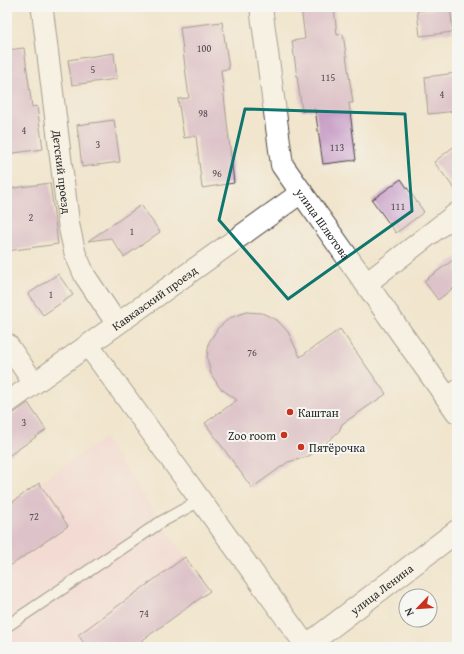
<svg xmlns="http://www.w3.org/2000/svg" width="464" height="654" viewBox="0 0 464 654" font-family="'Gentium Book Plus',serif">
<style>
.built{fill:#f5cfd9}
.building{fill:#c69ac4}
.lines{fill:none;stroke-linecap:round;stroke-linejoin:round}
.service-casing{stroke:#494743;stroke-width:13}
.minor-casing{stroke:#494743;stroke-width:23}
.secondary-casing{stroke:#494743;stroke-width:24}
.service{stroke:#fff;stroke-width:11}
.minor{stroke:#fff;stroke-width:21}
.secondary{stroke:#fff;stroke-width:22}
.marked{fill:none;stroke:#0f766e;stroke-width:3;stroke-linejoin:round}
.poi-dot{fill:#c8321e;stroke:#f6f6f2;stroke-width:1.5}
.labels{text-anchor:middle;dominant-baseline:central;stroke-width:4;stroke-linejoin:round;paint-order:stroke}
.number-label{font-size:10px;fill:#524751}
.street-label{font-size:12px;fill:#2b2b2b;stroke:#f6f6f2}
.poi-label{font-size:12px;fill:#2b2b2b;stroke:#f6f6f2;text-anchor:start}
</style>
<rect width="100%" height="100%" fill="#f6f6f2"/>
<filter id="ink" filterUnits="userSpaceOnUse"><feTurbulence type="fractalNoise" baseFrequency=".025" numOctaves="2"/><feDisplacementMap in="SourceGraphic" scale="8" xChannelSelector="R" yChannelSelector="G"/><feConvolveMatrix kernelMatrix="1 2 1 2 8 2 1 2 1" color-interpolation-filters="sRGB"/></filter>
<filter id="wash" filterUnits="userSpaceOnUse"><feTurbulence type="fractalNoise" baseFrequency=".012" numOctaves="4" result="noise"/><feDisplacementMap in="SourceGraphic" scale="16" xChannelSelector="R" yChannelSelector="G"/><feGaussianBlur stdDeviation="0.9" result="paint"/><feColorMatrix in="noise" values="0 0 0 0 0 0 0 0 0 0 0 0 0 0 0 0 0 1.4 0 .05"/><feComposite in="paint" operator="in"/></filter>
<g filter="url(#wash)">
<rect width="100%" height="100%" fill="#f1e5cd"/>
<path class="built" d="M104 438 185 557 133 647H7V506Z"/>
<g id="blocks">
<g class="building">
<path d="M301 7H334L337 35 343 34 353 103H349L356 160 323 164 315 109 302 111 292 41 305 39Z"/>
<path d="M450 7 453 32 420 36 417 11Z"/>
<path d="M222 22 229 69 221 70 234 183 202 188 196 136 184 138 178 99 189 98 180 27Z"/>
<path d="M24 48 32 107 37 106 43 149 7 154V50Z"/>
<path d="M114 53 117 79 72 85 68 60Z"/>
<path d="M457 73V111L428 114 425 77Z"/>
<path d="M114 120 120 162 82 167 77 125Z"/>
<path d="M457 144V192L434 162Z"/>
<path d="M401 179 424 212 396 233 372 200Z"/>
<path d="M50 183 58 244 7 251V189Z"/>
<path d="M141 205 160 232 124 257 111 238 88 241Z"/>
<path d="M457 257V285L438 300 424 281Z"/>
<path d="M58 274 73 295 43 315 28 294Z"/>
<path d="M246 312 262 313 277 320 288 332 300 357 340 329 386 394 342 424 339 431 320 449 307 457 288 462 252 488 205 423 237 400 220 388 211 374 207 358 209 342 218 328 230 318Z"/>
<path d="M28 403 46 430 7 457V415L14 413Z"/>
<path d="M39 483 68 526 7 568V506Z"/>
<path d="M185 557 210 591 133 647H87L78 635Z"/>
</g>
</g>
</g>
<g filter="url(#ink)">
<use href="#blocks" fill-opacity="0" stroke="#494743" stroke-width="1"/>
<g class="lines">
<g class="service-casing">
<g id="service">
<path d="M445 395 457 385"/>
<path d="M7 626 161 522 201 500"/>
</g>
</g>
<g class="minor-casing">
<g id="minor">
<path id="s1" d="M42 7 69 226 75 253 85 276 117 324"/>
<path d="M367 283 457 213"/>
<path d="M7 344 34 383"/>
<path d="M88 345 307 647"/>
<path id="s2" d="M7 403 302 192"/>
</g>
</g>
<g class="secondary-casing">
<g id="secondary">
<path id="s3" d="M261 7 282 165 457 412"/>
<path id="s4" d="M305 647 457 531"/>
</g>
</g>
<use href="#service" class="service"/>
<use href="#minor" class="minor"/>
<use href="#secondary" class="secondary"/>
</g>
</g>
<path d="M0 0H464V654H0ZM245 109 405 114 412 211 288 299 219 220Z" fill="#f1e5cd" fill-opacity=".55" fill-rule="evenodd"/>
<path class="marked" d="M245 109 405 114 412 211 288 299 219 220Z"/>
<g class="poi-dot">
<circle cx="290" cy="412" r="4"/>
<circle cx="284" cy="435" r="4"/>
<circle cx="301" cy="447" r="4"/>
</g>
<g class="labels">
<g class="number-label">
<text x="204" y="48">100</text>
<text x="93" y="69">5</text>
<text x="328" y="77">115</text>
<text x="442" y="94">4</text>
<text x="203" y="113">98</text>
<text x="24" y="130">4</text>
<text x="98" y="144">3</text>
<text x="337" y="147">113</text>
<text x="217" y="173">96</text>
<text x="398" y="206">111</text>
<text x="31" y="217">2</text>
<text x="132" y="231">1</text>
<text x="51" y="294">1</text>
<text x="252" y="352">76</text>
<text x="24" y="422">3</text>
<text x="34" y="516">72</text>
<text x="144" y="613">74</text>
</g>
<g class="street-label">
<text stroke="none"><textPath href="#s1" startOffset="166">Детский проезд</textPath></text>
<text stroke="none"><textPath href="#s3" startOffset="231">улица Шлютова</textPath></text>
<text stroke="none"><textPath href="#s2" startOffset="181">Кавказский проезд</textPath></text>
<text stroke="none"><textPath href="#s4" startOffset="96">улица Ленина</textPath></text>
</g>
<g class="poi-label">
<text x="298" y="412">Каштан</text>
<text x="276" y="435" text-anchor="end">Zoo room</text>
<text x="309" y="447">Пятёрочка</text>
</g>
</g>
<rect width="464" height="654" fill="none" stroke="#f6f6f2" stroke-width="24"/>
<g transform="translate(418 608) rotate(245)"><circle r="19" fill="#f6f6f2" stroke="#a5a5a2"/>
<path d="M0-3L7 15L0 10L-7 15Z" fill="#c8321e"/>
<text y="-6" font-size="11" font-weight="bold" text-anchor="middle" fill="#2b2b2b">N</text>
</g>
</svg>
